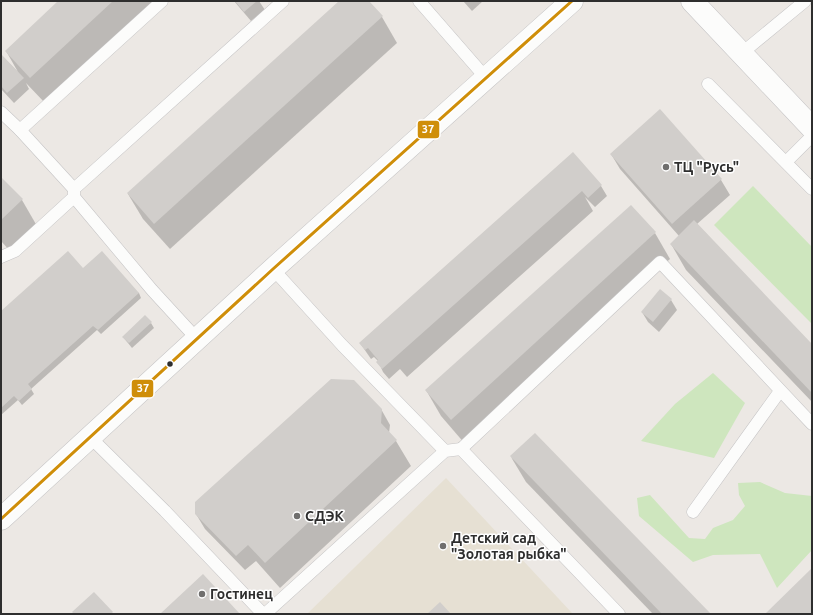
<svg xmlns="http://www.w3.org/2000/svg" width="813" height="615" viewBox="0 0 813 615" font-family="Ubuntu,sans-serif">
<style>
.education{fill:#e6e0d3}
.green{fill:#cee6be}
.shadow{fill:#0003}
.building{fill:#d1cecb}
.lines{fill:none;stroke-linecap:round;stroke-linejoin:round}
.lane-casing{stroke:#c5c4c5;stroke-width:13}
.street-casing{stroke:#c5c4c5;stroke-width:23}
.secondary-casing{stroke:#c5c4c5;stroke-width:23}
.lane{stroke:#fcfcfb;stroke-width:12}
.street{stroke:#fcfcfb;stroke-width:22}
.secondary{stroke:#fcfcfb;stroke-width:22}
.bus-1-casing{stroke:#fff;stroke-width:6}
.bus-1{stroke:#cf8e09;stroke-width:3}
.poi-dot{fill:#706f6e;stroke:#fff;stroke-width:1.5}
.bus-dot{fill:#2e2e2e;stroke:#fff;stroke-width:1.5}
.labels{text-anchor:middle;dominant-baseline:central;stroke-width:3;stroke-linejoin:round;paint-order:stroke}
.poi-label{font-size:14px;font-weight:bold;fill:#2e2e2e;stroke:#fff;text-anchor:start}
.line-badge{stroke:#fff;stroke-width:1.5}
.badge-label{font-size:11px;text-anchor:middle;font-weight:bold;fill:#fff}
</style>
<rect width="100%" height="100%" fill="#ece8e4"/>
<path class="education" d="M446 478 573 614H307Z"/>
<g class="green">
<path d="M753 186 812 247V324L714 225Z"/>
<path d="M713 373 745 403 714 458 641 441 675 404Z"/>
<path d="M760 482 785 493 812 496V550L777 588 760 554 713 555 693 562 639 516 637 498 650 495 689 538 705 539 713 528 733 520 745 506 739 495 738 483Z"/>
</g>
<g class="shadow">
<path d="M60 1H155L45 103 26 83 29 89 14 103 1 89V55L18 72 6 51Z"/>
<path d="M234 1H259L265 10 251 21Z"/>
<path d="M340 1H368L382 17 397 43 170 249 143 219 128 194Z"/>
<path d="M463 1H483L472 11Z"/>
<path d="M660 111 721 180 730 195 697 224 812 345V402L686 270 671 244 679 236 620 169 611 154Z"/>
<path d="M572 154 601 186 607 196 595 207 585 197 593 211 407 377 400 369 389 379 383 372 378 361 374 357 371 359 360 343Z"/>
<path d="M1 178 22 200 37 226 10 251 1 241Z"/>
<path d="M655 233 670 259 466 445 441 416 426 390Z"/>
<path d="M86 273 139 293 141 298 101 334 97 330 31 389 34 394 22 405 18 400 1 415V313Z"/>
<path d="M671 300 677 310 659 332 648 322 642 312Z"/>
<path d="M151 323 154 328 132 348 123 337Z"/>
<path d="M381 409 390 425 389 433 396 441 411 466 280 588 256 561 245 570 205 529 196 514Z"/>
<path d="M511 457 709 614H653L526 482Z"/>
</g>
<g class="building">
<path d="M58 1H113L30 78 5 51Z"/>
<path d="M235 1H257L244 12Z"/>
<path d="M339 1H369L383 16 154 224 127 193Z"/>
<path d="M1 54 24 78 7 93 1 86Z"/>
<path d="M660 109 722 179 672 224 610 154Z"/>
<path d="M573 152 602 185 588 198 582 191 382 369 376 362 378 360 368 348 365 350 359 343Z"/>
<path d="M1 177 23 199 1 220Z"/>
<path d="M631 205 656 232 451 420 425 390Z"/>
<path d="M694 220 812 344V393L670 244Z"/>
<path d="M68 251 83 268 102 251 139 293 98 330 93 326 28 384 32 389 19 401 14 396 1 408V311Z"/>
<path d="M660 289 672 299 653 322 641 312Z"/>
<path d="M145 315 152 322 129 343 122 337Z"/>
<path d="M331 379 354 380 382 409 381 423 397 440 265 563 248 545 236 556 195 514V502Z"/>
<path d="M535 433 711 614H662L510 456Z"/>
<path d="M812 568V614H765Z"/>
<path d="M203 574 240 614H160Z"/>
<path d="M94 592 113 612 111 614H74L72 612Z"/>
<path d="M440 602 451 614H427Z"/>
</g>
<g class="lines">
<g class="lane-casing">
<g id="lane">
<path d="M419 1 486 78"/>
<path d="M742 53 805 1"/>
<path d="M708 84 812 189"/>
<path d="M1 112 20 130 74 189V197L152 290 197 339"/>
<path d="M20 130 162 1"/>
<path d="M786 162 812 136"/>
<path d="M74 189 283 1"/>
<path d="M1 257 15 251 74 197"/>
<path d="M273 269 342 345 445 451"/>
<path d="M90 437 165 511 263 614"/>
<path d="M461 449 660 262 812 424"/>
<path d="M693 512 780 391"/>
<path d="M265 614 445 451 461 449 619 614"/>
</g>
</g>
<g class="street-casing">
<path id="street" d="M692 1 812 128"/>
</g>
<g class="secondary-casing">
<path id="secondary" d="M1 519 273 269 572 1"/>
</g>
<use href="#lane" class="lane"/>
<use href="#street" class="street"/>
<use href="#secondary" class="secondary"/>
<g class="bus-1-casing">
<path id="bus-1" d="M1 519 273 269 572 1"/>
</g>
<use href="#bus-1" class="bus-1"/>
</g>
<g class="poi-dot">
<circle cx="666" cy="167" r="4"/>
<circle cx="297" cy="516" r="4"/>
<circle cx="443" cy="546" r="4"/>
<circle cx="202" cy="594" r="4"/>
</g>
<circle class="bus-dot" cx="170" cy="364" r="3.5"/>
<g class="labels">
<g class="poi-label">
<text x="674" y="167">ТЦ "Русь"</text>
<text x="305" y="516">СДЭК</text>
<text x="451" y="538">Детский сад<tspan x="451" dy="16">"Золотая рыбка"</tspan></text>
<text x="210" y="594">Гостинец</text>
</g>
</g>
<g class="line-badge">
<rect x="417" y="120" width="23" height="19" rx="4" fill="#cf8e09"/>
<rect x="131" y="379" width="23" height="19" rx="4" fill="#cf8e09"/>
</g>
<g class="badge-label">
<text x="428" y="133">37</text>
<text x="143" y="392">37</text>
</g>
<rect width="813" height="615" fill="none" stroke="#2e2e2e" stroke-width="4"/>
</svg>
